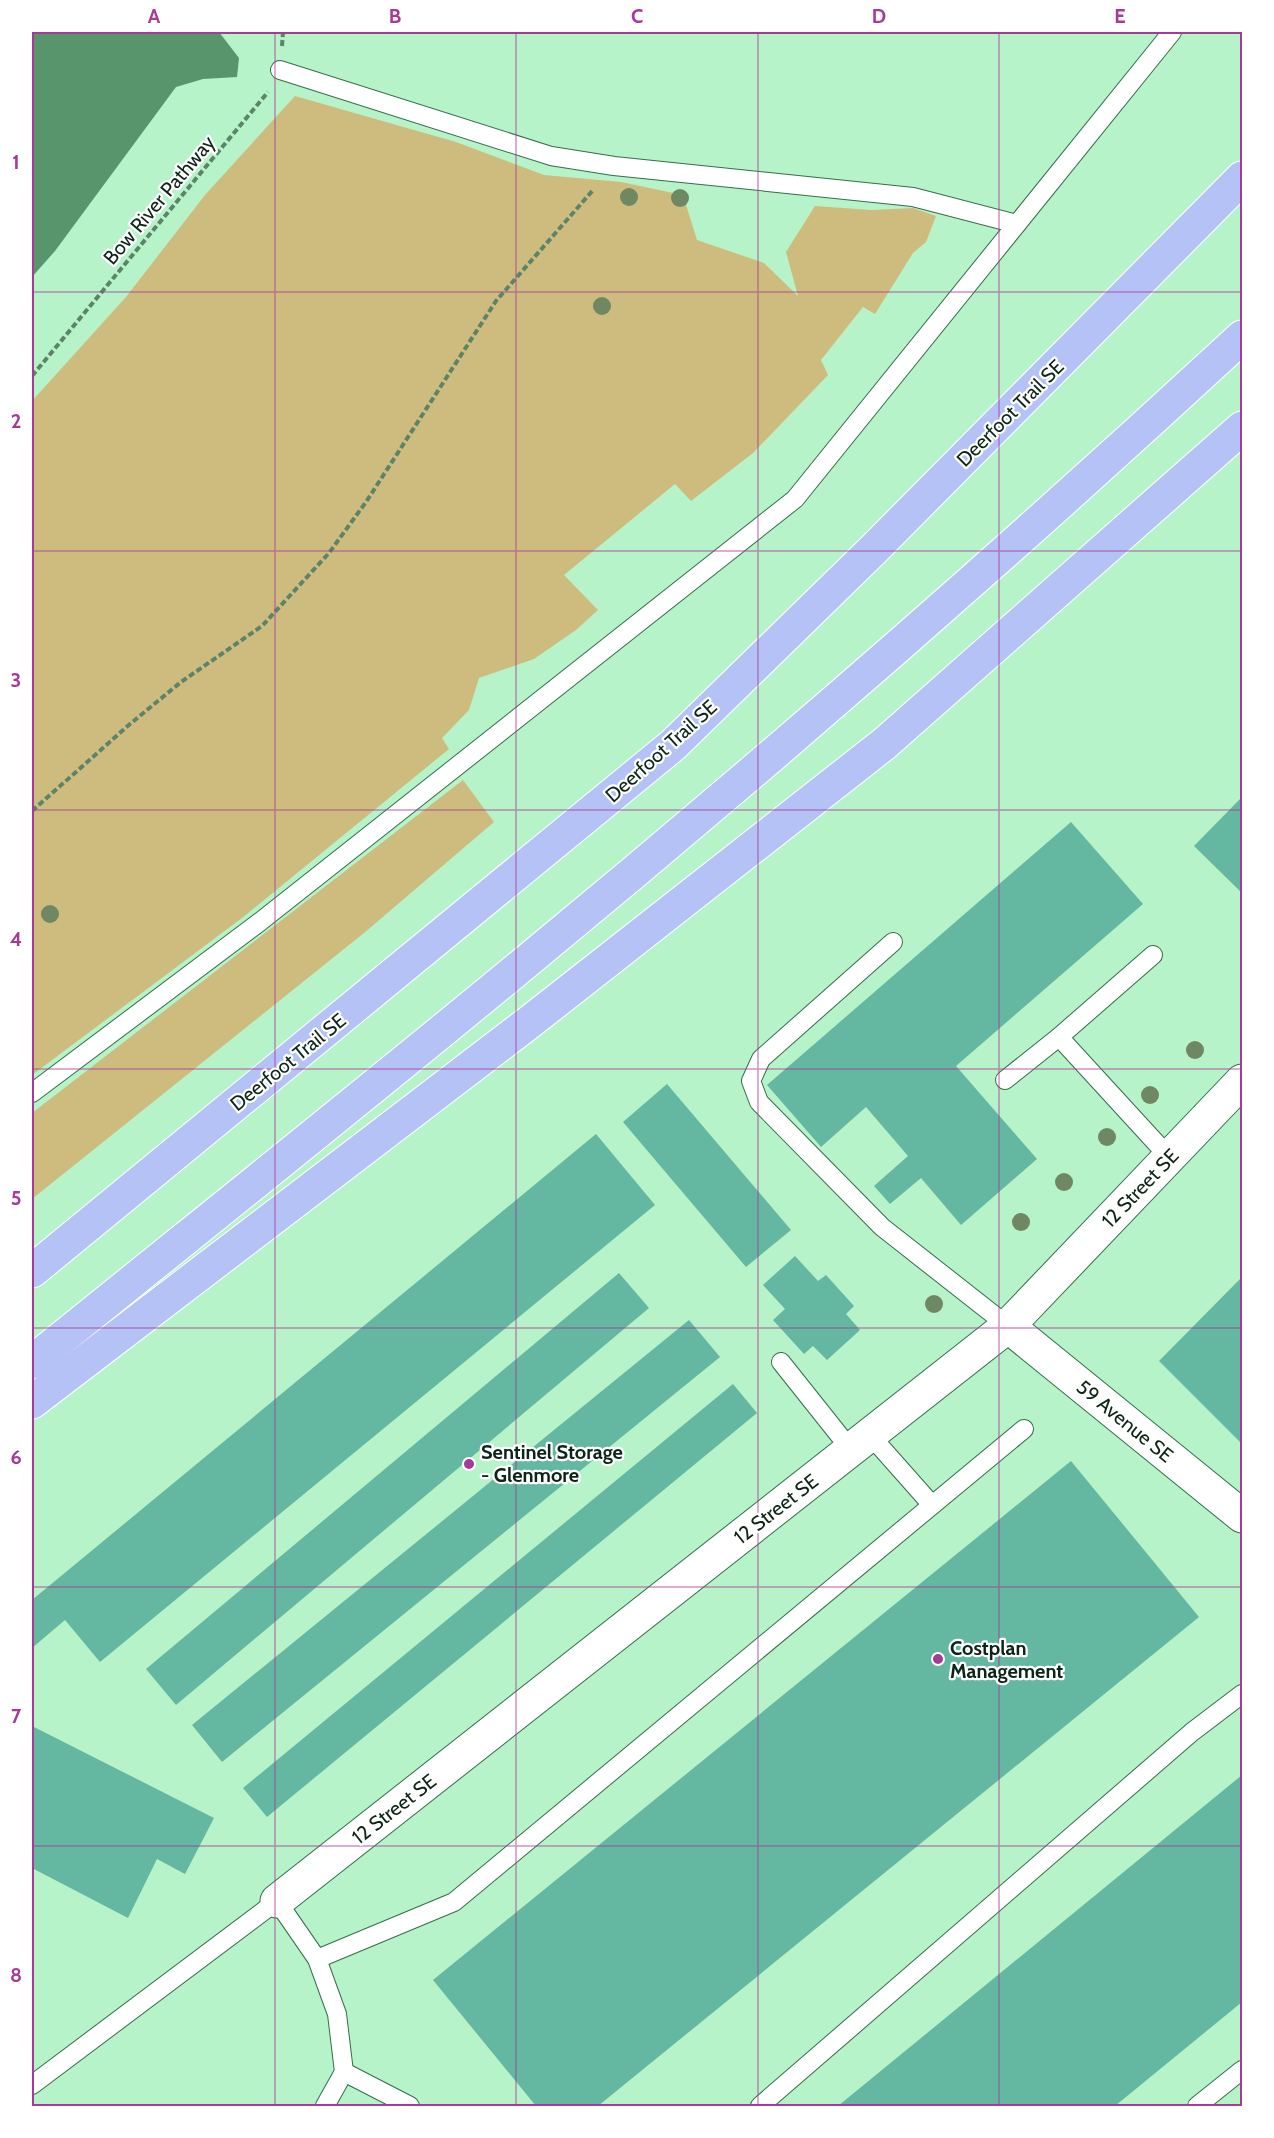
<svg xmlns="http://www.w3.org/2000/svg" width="1274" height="2138" viewBox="0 0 1274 2138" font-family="Cabin,sans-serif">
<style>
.green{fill:#cebc7f}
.water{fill:#58946c}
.building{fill:#64b7a0}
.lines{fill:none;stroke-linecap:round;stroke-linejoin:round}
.service-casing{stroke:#356e4a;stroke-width:20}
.minor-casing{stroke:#356e4a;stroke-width:35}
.motorway-casing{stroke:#fff;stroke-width:35}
.path{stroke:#5b8468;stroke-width:4;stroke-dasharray:6 3;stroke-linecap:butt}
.service{stroke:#fff;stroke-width:18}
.minor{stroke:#fff;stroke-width:33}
.motorway{stroke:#b5c2f6;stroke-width:33}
.tree{fill:#708763}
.grid{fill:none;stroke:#a73997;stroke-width:1.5;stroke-opacity:0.55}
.poi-dot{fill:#a73997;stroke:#fff;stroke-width:2}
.labels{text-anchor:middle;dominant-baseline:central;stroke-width:4.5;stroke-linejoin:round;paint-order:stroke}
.street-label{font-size:20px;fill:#0d2516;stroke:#fff}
.poi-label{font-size:20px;font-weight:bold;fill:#0d2516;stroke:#fff;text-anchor:start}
.neatline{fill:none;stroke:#a73997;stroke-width:2}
.grid-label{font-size:20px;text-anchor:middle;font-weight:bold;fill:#a73997}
</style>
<rect width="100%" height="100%" fill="#b6f3c8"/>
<g class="green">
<path d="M295 96 456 142 544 175 621 182 683 195 697 240 764 263 798 296 786 252 815 206 872 210 913 208 936 216 926 242 913 253 875 314 863 307 821 360 828 375 753 453 691 501 675 484 564 575 598 610 576 630 534 659 479 678 469 710 442 738 449 749 242 918 32 1075V401L126 297 205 195Z"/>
<path d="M463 780 494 822 364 933 32 1199V1113Z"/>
</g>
<path class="water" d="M32 32H219L239 58 237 77 203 79 176 87 55 251 32 277Z"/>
<g class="building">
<path d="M1242 797V893L1194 846Z"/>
<path d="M1071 822 1143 904 956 1066 1037 1159 961 1225 921 1178 890 1204 874 1186 908 1156 866 1107 821 1147 767 1085Z"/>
<path d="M667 1084 791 1230 746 1267 623 1122Z"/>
<path d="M596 1134 655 1205 100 1662 65 1620 32 1648V1600Z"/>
<path d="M795 1256 818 1281 826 1275 854 1306 846 1314 860 1330 827 1360 813 1346 804 1354 773 1320 785 1309 763 1285Z"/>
<path d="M619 1273 649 1308 176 1705 146 1669Z"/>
<path d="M1242 1277V1444L1159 1361Z"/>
<path d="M689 1320 720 1357 222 1762 192 1725Z"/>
<path d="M733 1384 757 1413 267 1817 243 1788Z"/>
<path d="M1071 1461 1199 1617 598 2106H536L433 1980Z"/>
<path d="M32 1726 214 1818 185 1874 157 1859 128 1918 32 1868Z"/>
<path d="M1242 1775V2002L1115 2106H838Z"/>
</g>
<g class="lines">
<g class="service-casing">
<g id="service">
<path d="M280 70 551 156 614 166 913 197 1017 224"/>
<path d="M893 942 761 1059 751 1081 759 1102 882 1227 1008 1326"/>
<path d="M1059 1037 1153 955"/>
<path d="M1005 1080 1059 1037 1169 1157"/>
<path d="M32 1093 261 921 795 499 1172 32"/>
<path d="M781 1362 851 1450"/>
<path d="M870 1435 932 1505"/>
<path d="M317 1959 454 1902 1024 1429"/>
<path d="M344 2072 410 2106"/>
<path d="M32 2085 277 1901 317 1959 337 2014 344 2072 325 2106"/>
<path d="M760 2106 1192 1732 1242 1694"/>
<path d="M1197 2106 1242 2070"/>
</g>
</g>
<g class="minor-casing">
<g id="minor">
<path d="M1008 1326 1242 1516"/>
<path d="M277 1901 1008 1326 1242 1081"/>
</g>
</g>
<g class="motorway-casing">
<g id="motorway">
<path d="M32 1271 673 745 874 549 1242 178"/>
<path d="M32 1362C193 1232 355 1103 515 971 763 767 1006 555 1242 337"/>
<path d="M32 1402 527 1024 884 744 1242 428"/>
</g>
</g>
<g class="path">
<path d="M282 46 283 32"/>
<path d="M32 376 268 92"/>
<path d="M32 811 130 724 181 682 262 626 329 553 366 502 496 301 594 189"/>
</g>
<use href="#service" class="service"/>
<use href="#minor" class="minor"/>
<use href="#motorway" class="motorway"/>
</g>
<g class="tree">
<circle cx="629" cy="197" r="9"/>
<circle cx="680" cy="198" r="9"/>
<circle cx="602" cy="306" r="9"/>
<circle cx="50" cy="914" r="9"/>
<circle cx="1195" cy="1050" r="9"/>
<circle cx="1150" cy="1095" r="9"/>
<circle cx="1107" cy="1137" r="9"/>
<circle cx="1064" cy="1182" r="9"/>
<circle cx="1021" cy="1222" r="9"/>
<circle cx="934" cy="1304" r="9"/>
</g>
<path class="grid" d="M275 32V2106M516 32V2106M758 32V2106M999 32V2106M32 292H1242M32 551H1242M32 810H1242M32 1069H1242M32 1328H1242M32 1587H1242M32 1846H1242"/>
<g class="poi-dot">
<circle cx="469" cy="1464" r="6"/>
<circle cx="938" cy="1659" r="6"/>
</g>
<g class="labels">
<g class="street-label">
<text transform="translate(159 200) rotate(-50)">Bow River Pathway</text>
<text transform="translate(1010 413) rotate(-45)">Deerfoot Trail SE</text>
<text transform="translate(661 751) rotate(-42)">Deerfoot Trail SE</text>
<text transform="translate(288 1062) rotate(-39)">Deerfoot Trail SE</text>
<text transform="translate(1140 1188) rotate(-46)">12 Street SE</text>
<text transform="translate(1125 1421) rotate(39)">59 Avenue SE</text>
<text transform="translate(776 1509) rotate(-38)">12 Street SE</text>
<text transform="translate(394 1809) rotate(-38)">12 Street SE</text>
</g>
<g class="poi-label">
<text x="481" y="1452">Sentinel Storage<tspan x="481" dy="23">- Glenmore</tspan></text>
<text x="950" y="1648">Costplan<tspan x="950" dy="23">Management</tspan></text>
</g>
</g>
<rect width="1274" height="2138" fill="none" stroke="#ffffff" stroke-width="66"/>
<rect x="33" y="33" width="1208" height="2072" class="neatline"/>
<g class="grid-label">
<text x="154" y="23">A</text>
<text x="395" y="23">B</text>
<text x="637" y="23">C</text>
<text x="879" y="23">D</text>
<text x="1120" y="23">E</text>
<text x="16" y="169">1</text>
<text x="16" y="428">2</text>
<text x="16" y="687">3</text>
<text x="16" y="946">4</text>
<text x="16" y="1205">5</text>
<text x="16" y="1464">6</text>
<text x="16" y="1723">7</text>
<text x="16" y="1982">8</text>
</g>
</svg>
